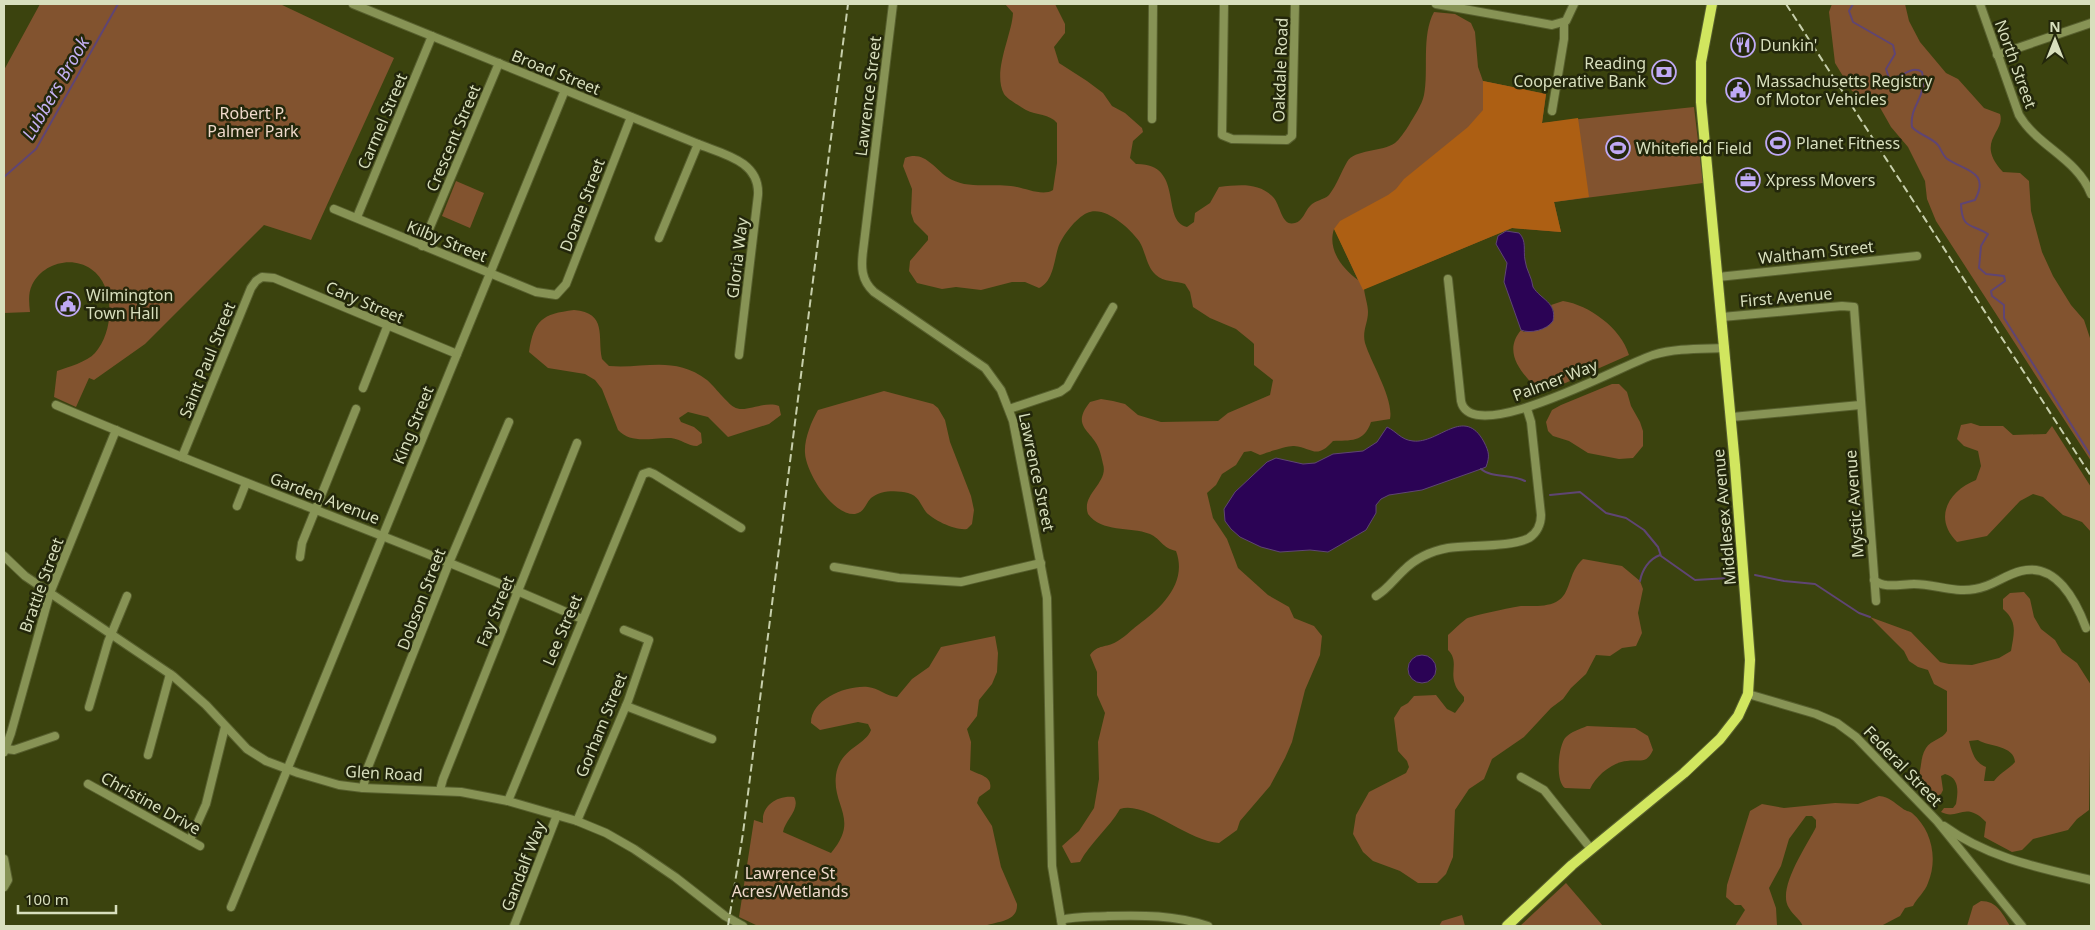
<svg xmlns="http://www.w3.org/2000/svg" width="2095" height="930" viewBox="0 0 2095 930" font-family="'Noto Sans',sans-serif">
<style>
.green{fill:#82532f;fill-rule:evenodd}
.forest{fill:#ad5f13}
.water{fill:#2b0355;stroke:#5f4574}
.lines{fill:none;stroke-linecap:round;stroke-linejoin:round}
.stream{stroke:#5f4574;stroke-width:2}
.minor-casing{stroke:#575f2e;stroke-width:10}
.major-casing{stroke:#575f2e;stroke-width:12}
.minor{stroke:#879355;stroke-width:8}
.major{stroke:#d1e65f;stroke-width:10}
.rail{stroke:#c7cfab;stroke-width:2;stroke-dasharray:8 4;stroke-linecap:butt}
.labels{text-anchor:middle;dominant-baseline:central;stroke-width:5;stroke-linejoin:round;paint-order:stroke}
.poi-label{font-size:16px;fill:#d8dfbd;stroke:#23270b;text-anchor:start}
.street-label{font-size:16px;fill:#d8dfbd;stroke:#23270b}
.park-label{font-size:16px;fill:#efd9ca;stroke:#23270b}
.water-label{font-size:18px;font-style:italic;fill:#c4b1f4;stroke:#23270b}
</style>
<rect width="100%" height="100%" fill="#3b430e"/>
<g class="green">
<path d="M40 4H280L394 58 311 240 264 225 145 344 94 380 89 378 76 407 54 397 57 371C68 367 87 362 95 353 114 332 116 286 91 269 71 255 42 264 32 285 28 293 29 303 30 312L4 313V70Z"/>
<path d="M1005 4H1055L1065 24V33L1054 47 1059 63 1087 81 1103 93 1112 106 1125 113 1142 128 1143 132 1133 141 1130 158 1136 164C1185 163 1160 221 1187 227L1194 222 1195 213 1210 203 1219 187C1239 185 1258 182 1273 197 1281 205 1281 227 1295 223 1303 221 1305 211 1310 206 1315 200 1324 200 1329 195 1337 185 1341 172 1347 162 1354 149 1383 152 1395 143 1399 140 1406 130 1409 125 1414 116 1422 105 1424 95 1429 71 1421 36 1434 12L1455 14 1471 23 1475 32 1478 67 1483 81 1546 94 1542 123 1694 107 1703 183 1554 202 1561 232 1512 228 1364 289C1365 297 1368 305 1368 312 1368 323 1362 331 1365 343 1371 363 1394 399 1390 419L1371 422C1364 443 1350 440 1333 441 1316 460 1313 448 1294 446 1289 445 1265 453 1260 455L1251 451 1244 452 1236 465 1222 474 1216 485 1207 493 1213 518 1227 539 1238 568 1268 595 1289 607 1294 618 1314 626 1322 636 1320 655 1305 690 1292 742 1285 758 1270 786 1240 821 1237 830 1219 843C1187 841 1145 800 1120 809 1109 828 1090 843 1080 862L1071 863 1062 846 1079 831 1094 808 1099 779 1098 742 1105 713 1097 695V672L1090 655C1098 644 1106 648 1116 642 1124 638 1131 630 1138 625 1161 608 1188 583 1176 551 1162 548 1161 539 1150 534 1129 526 1102 533 1088 514 1081 494 1109 483 1103 464 1102 460 1101 454 1099 449 1092 430 1070 427 1090 402L1101 399 1113 401 1125 404 1138 415 1161 422 1218 421 1228 413 1270 395 1273 380 1254 365V344L1252 342 1236 329 1210 318 1193 307 1190 292 1185 284C1177 281 1163 282 1156 275 1146 266 1146 252 1139 241 1129 228 1105 205 1087 213 1076 218 1062 236 1058 248 1054 261 1053 282 1039 288L1025 282H1012L981 290 956 287 942 289 917 283 909 271 910 261 928 240V236L914 222 911 213 912 189 903 166 905 158C924 150 934 168 947 177 966 190 991 183 1011 186 1024 187 1042 197 1053 190L1057 163V123C1050 114 1036 115 1026 110 1020 106 1007 99 1004 94 992 72 1012 35 1013 13ZM1334 229 1335 230 1358 280C1343 269 1327 250 1334 229Z"/>
<path d="M1832 4H1905L1909 21 1920 42 1946 73 1958 79 1984 108 2000 114C2006 132 1974 141 2003 172L2020 173 2029 181 2031 211 2042 252 2053 276 2071 305 2084 320 2091 341V461L1936 221 1927 199 1925 181 1908 147 1891 127 1878 104 1852 91 1835 63 1829 12Z"/>
<path d="M456 181 484 193 470 228 442 216Z"/>
<path d="M1563 301C1589 305 1621 328 1629 355L1545 392 1539 391C1522 373 1502 353 1521 330L1524 332 1554 312 1551 305Z"/>
<path d="M574 310C608 313 597 337 602 359L609 366C645 369 674 355 707 380 714 386 728 404 734 407 745 414 764 400 779 406L781 415 769 424 728 437 708 417 688 412 679 418 681 422 694 427 701 433 702 443 697 446C688 446 681 439 671 438 653 437 632 445 618 430L602 389 595 380 585 374 548 368 529 352C534 320 542 314 574 310Z"/>
<path d="M1612 384H1619L1627 392 1631 406 1640 422 1643 431V446L1633 458 1619 459 1588 453 1569 441 1553 436 1548 431 1546 422 1552 410 1561 405Z"/>
<path d="M884 391 933 404 938 408 945 420 950 442 971 496 974 510 972 524 967 529C956 531 933 520 926 512 920 504 919 496 908 493 897 490 880 490 871 498 865 504 865 512 855 514 833 516 806 473 805 453 804 440 811 422 818 410Z"/>
<path d="M1971 423 1980 426H2003L2013 435 2046 434 2052 426 2091 487V532L2082 522 2063 515 2043 497 2033 494 2020 501 1987 536 1957 542C1932 517 1950 490 1976 480L1981 466 1978 451 1964 446 1957 439 1961 425Z"/>
<path d="M1583 559 1622 566 1640 581 1643 589 1638 613 1642 633 1636 646 1622 648 1610 656 1596 655 1586 674 1571 688 1563 699 1551 708 1524 737 1492 759 1484 779 1469 789 1455 810 1453 857 1446 874 1437 883H1418L1400 871 1373 861 1363 852 1353 834 1356 815 1369 792 1406 773 1409 767 1407 761 1398 751 1394 718 1401 707 1408 703 1414 696 1436 695 1447 709 1455 713 1464 701V697C1461 693 1456 689 1455 684 1450 671 1459 661 1448 650V635C1454 630 1459 624 1466 619 1470 616 1514 607 1521 606 1532 606 1546 607 1556 602 1572 594 1567 573 1583 559Z"/>
<path d="M2024 592 2030 599 2034 617 2041 629 2055 640 2062 652 2077 663 2091 685 2089 810 2077 819 2068 830 2033 839 2022 850 2012 852 1984 837 1986 822C1965 800 1958 821 1941 812L1944 808H1953L1956 804C1958 792 1960 778 1945 774L1941 776 1943 790 1941 794C1929 800 1919 794 1916 781 1923 770 1919 759 1926 748 1931 740 1943 739 1947 731V691L1934 684 1928 670 1918 667 1909 661 1904 651 1870 617 1911 632 1940 662 1949 664 1972 665 1999 658 2011 651C2014 633 2018 622 2003 609V599L2010 593ZM1978 740C1989 747 2014 745 2015 762 2009 769 2002 771 1994 781H1984L1986 767C1974 762 1972 752 1969 741Z"/>
<path d="M995 636 998 653 997 672 992 684 979 700 977 716 967 729 971 742 970 770C979 775 993 776 990 789L979 797 977 803 992 826 1001 867 1017 904C1018 922 998 921 985 926H758L739 917 754 820 763 823C761 806 777 795 794 797 801 809 785 820 783 832L831 853C860 819 832 807 836 775 840 748 865 746 871 730L868 724 858 722 820 730 811 723C811 699 847 685 868 687 878 688 886 696 897 697L912 679 929 667 941 647Z"/>
<path d="M1587 726 1635 728 1648 736 1653 750C1646 765 1640 759 1627 761 1612 762 1596 776 1590 789L1565 788C1555 782 1558 745 1566 737 1571 732 1580 729 1587 726Z"/>
<path d="M1879 796C1890 797 1893 802 1902 808 1905 811 1909 811 1912 813 1932 830 1938 859 1928 883 1925 892 1917 898 1913 906L1905 908 1900 916 1881 926H1803C1799 918 1793 915 1789 908 1776 889 1808 844 1816 827V820L1812 816H1806L1789 839 1781 866 1769 888 1776 908 1777 926H1735L1745 910 1741 905H1735L1726 897 1727 885 1750 811 1762 804 1784 808 1835 803 1858 804Z"/>
<path d="M1566 883 1603 926H1520Z"/>
<path d="M1981 901C1997 901 2002 913 2010 926H1967L1973 906Z"/>
<path d="M1462 915 1465 926H1439L1442 921Z"/>
</g>
<path class="forest" d="M1483 81 1546 94 1542 123 1578 118 1589 197 1554 202 1561 232 1512 228 1363 290 1334 229 1340 221 1388 195 1396 189 1404 179 1468 127 1483 110Z"/>
<g class="water">
<path d="M1506 231 1519 233C1527 241 1523 250 1525 260 1526 270 1532 277 1533 287 1541 300 1557 302 1553 321 1547 330 1530 334 1521 330L1504 282 1507 263 1496 244 1498 236Z"/>
<path d="M1387 427C1396 431 1401 440 1413 441 1439 444 1464 405 1484 442 1489 452 1490 456 1486 467L1481 469 1422 490 1389 495 1381 499 1376 505V513L1366 530 1328 552 1310 550 1280 552 1261 547 1240 537 1231 529 1225 521 1224 509 1235 492 1267 462 1276 458 1303 464 1315 463 1333 454 1363 451 1377 442Z"/>
<circle cx="1422" cy="669" r="14"/>
</g>
<g class="lines">
<g class="stream">
<path d="M1853 4 1849 11 1853 22 1893 45 1895 54 1886 69 1889 78C1901 80 1911 64 1922 72 1928 98 1909 105 1912 127 1919 135 1931 137 1938 145 1941 149 1942 154 1946 158 1963 171 1991 170 1975 200L1961 204C1962 230 1971 223 1988 234L1981 246 1979 268 1986 274 2004 276 2005 281 1991 291 1992 296 2004 305V318L2091 456"/>
<path d="M4 177 36 149 118 4"/>
<path d="M1481 469C1491 478 1512 474 1525 481"/>
<path d="M1550 495 1580 492 1606 513 1626 518 1644 530 1658 547 1661 556 1695 580 1729 578 1735 575"/>
<path d="M1755 575 1784 581 1815 584 1859 613 1870 617"/>
<path d="M1640 581C1642 570 1649 559 1660 555"/>
</g>
<g class="minor-casing">
<g id="minor">
<path d="M353 4 698 144C723 154 760 161 758 195L739 355"/>
<path d="M893 4 863 251C861 267 861 280 874 292L985 368 1001 390 1013 421 1047 598 1052 866 1062 926"/>
<path d="M1224 4 1222 135 1232 139 1287 140 1292 136 1295 4"/>
<path d="M1436 4 1552 25 1566 21 1574 4"/>
<path d="M1980 4 2019 115C2038 147 2077 158 2091 194"/>
<path d="M1997 55 2091 23"/>
<path d="M1552 111 1564 39V23"/>
<path d="M1152 119 1153 4"/>
<path d="M334 209 536 292 556 295 566 284 631 117"/>
<path d="M357 217 432 36"/>
<path d="M659 238 698 144"/>
<path d="M422 246 499 63"/>
<path d="M1718 277 1917 256"/>
<path d="M1448 279 1461 401C1471 449 1626 363 1653 355 1676 348 1701 349 1725 348"/>
<path d="M1722 317 1842 306 1854 307 1876 601"/>
<path d="M363 388 387 327"/>
<path d="M56 405C230 480 409 542 582 619"/>
<path d="M1009 409 1060 392 1067 387 1113 307"/>
<path d="M1732 417 1860 405"/>
<path d="M182 457 251 288 256 281 262 277 274 278 457 354"/>
<path d="M237 506 246 483"/>
<path d="M4 556 25 576 173 676 206 705 247 749 266 761 298 773 339 785 363 788 461 792 508 801 577 821 606 833 634 849 675 877 725 916 743 926"/>
<path d="M300 557 302 543 356 409"/>
<path d="M834 567 899 578 961 582 1041 563"/>
<path d="M1874 580C1884 589 1901 584 1914 584 1935 584 1954 593 1975 589 1992 587 2004 575 2021 571 2056 562 2076 601 2086 628"/>
<path d="M1376 596C1388 589 1394 579 1404 570 1416 558 1432 551 1448 548 1468 545 1513 547 1529 538 1537 533 1541 524 1541 515L1531 422 1527 409"/>
<path d="M1748 694 1816 714 1837 723 1856 737 1937 821 2022 926"/>
<path d="M626 706 712 739"/>
<path d="M89 707 108 642 127 596"/>
<path d="M6 749 14 750 55 736"/>
<path d="M4 752 11 733 50 593 116 430"/>
<path d="M148 755 170 674"/>
<path d="M1521 777 1544 790 1591 849"/>
<path d="M88 784 200 846"/>
<path d="M363 788 368 767 449 563 509 422"/>
<path d="M440 790 443 779 577 443"/>
<path d="M508 801 643 474 649 472 654 474 741 528"/>
<path d="M577 821 628 701 649 640 624 630"/>
<path d="M1944 826C1988 858 2040 868 2091 880"/>
<path d="M190 840 206 804 225 727"/>
<path d="M4 859 8 880 4 887"/>
<path d="M231 907 565 90"/>
<path d="M1061 920C1076 916 1092 917 1108 916 1143 915 1174 915 1208 926"/>
<path d="M514 926 557 815"/>
</g>
</g>
<g class="major-casing">
<path id="major" d="M1507 926 1572 865 1684 773 1720 739 1738 716 1748 694 1750 660 1735 465 1701 102V62L1712 4"/>
</g>
<use href="#minor" class="minor"/>
<use href="#major" class="major"/>
<g class="rail">
<path d="M1786 4 2091 476"/>
<path d="M728 926 743 833 848 4"/>
</g>
</g>
<defs>
<g id="restaurant-ring" transform="scale(1.25)"><circle r="9.5" fill="#23270b" stroke="#bfa9f4" stroke-width="1.5"/><path d="M-5-6h1v4h1v-4h1v4h1v-4h1v5L-1.5 .5V6h-2V.5L-5-1ZM5-6V6H3V1.5H1.5Q1.5-4 5-6Z" fill="#bfa9f4"/></g>
<g id="bank-ring" transform="scale(1.25)"><circle r="9.5" fill="#23270b" stroke="#bfa9f4" stroke-width="1.5"/><path d="M-6-4H6V4H-6ZM0-2.3a2.3 2.3 0 1 0 0 4.6a2.3 2.3 0 1 0 0-4.6Z" fill="#bfa9f4"/></g>
<g id="civic-ring" transform="scale(1.25)"><circle r="9.5" fill="#23270b" stroke="#bfa9f4" stroke-width="1.5"/><path d="M-.6-6.5H3V-4.5H.6V-3L4-1V1h2V6H-6V1h2V-1L-.6-3ZM-1.2 2.5V6h2.4V2.5Z" fill="#bfa9f4"/></g>
<g id="stadium-ring" transform="scale(1.25)"><circle r="9.5" fill="#23270b" stroke="#bfa9f4" stroke-width="1.5"/><path d="M0-5a6.5 5 0 1 0 0 10a6.5 5 0 1 0 0-10ZM-3.5-1.8h7v3.6h-7Z" fill="#bfa9f4"/></g>
<g id="office-ring" transform="scale(1.25)"><circle r="9.5" fill="#23270b" stroke="#bfa9f4" stroke-width="1.5"/><path d="M-6-3h4V-5.5h4V-3h4V5H-6ZM-1-4.5V-3h2v-1.5ZM-6 0V1H6V0Z" fill="#bfa9f4"/></g>
</defs>
<g fill-rule="evenodd">
<use href="#restaurant-ring" x="1743" y="45"/>
<use href="#bank-ring" x="1664" y="72"/>
<use href="#civic-ring" x="1738" y="90"/>
<use href="#stadium-ring" x="1778" y="143"/>
<use href="#stadium-ring" x="1618" y="148"/>
<use href="#office-ring" x="1748" y="180"/>
<use href="#civic-ring" x="68" y="304"/>
</g>
<g class="labels">
<g class="poi-label">
<text x="1760" y="45">Dunkin'</text>
<text x="1646" y="63" text-anchor="end">Reading<tspan x="1646" dy="18">Cooperative Bank</tspan></text>
<text x="1756" y="81">Massachusetts Registry<tspan x="1756" dy="18">of Motor Vehicles</tspan></text>
<text x="1796" y="143">Planet Fitness</text>
<text x="1636" y="148">Whitefield Field</text>
<text x="1766" y="180">Xpress Movers</text>
<text x="86" y="295">Wilmington<tspan x="86" dy="18">Town Hall</tspan></text>
</g>
<g class="street-label">
<text transform="translate(2016 64) rotate(70)">North Street</text>
<text transform="translate(1280 70) rotate(-88)">Oakdale Road</text>
<text transform="translate(556 72) rotate(22)">Broad Street</text>
<text transform="translate(868 96) rotate(-83)">Lawrence Street</text>
<text transform="translate(382 121) rotate(-67)">Carmel Street</text>
<text transform="translate(453 138) rotate(-67)">Crescent Street</text>
<text transform="translate(582 205) rotate(-69)">Doane Street</text>
<text transform="translate(447 241) rotate(22)">Kilby Street</text>
<text transform="translate(1816 252) rotate(-6)">Waltham Street</text>
<text transform="translate(737 258) rotate(-83)">Gloria Way</text>
<text transform="translate(1786 297) rotate(-5)">First Avenue</text>
<text transform="translate(365 302) rotate(23)">Cary Street</text>
<text transform="translate(207 360) rotate(-68)">Saint Paul Street</text>
<text transform="translate(1555 380) rotate(-21)">Palmer Way</text>
<text transform="translate(413 425) rotate(-68)">King Street</text>
<text transform="translate(1037 472) rotate(78)">Lawrence Street</text>
<text transform="translate(325 498) rotate(21)">Garden Avenue</text>
<text transform="translate(1854 504) rotate(-94)">Mystic Avenue</text>
<text transform="translate(1724 517) rotate(-95)">Middlesex Avenue</text>
<text transform="translate(41 585) rotate(-70)">Brattle Street</text>
<text transform="translate(421 599) rotate(-69)">Dobson Street</text>
<text transform="translate(495 611) rotate(-68)">Fay Street</text>
<text transform="translate(562 630) rotate(-67)">Lee Street</text>
<text transform="translate(601 725) rotate(-68)">Gorham Street</text>
<text transform="translate(1903 766) rotate(46)">Federal Street</text>
<text transform="translate(384 773) rotate(3)">Glen Road</text>
<text transform="translate(151 803) rotate(29)">Christine Drive</text>
<text transform="translate(523 866) rotate(-69)">Gandalf Way</text>
</g>
<g class="park-label">
<text x="253" y="113">Robert P.<tspan x="253" dy="18">Palmer Park</tspan></text>
<text x="790" y="873">Lawrence St<tspan x="790" dy="18">Acres/Wetlands</tspan></text>
</g>
<g class="water-label">
<text transform="translate(55 88) rotate(-60)">Lubbers Brook</text>
</g>
</g>
<rect width="2095" height="930" fill="none" stroke="#d8dfbd" stroke-width="10"/>
<g transform="translate(2055 40)" stroke="#23270b" stroke-width="4" paint-order="stroke">
<path d="M0-4L9 19L0 12L-9 19Z" fill="#d8dfbd"/>
<text y="-8" font-size="14" font-weight="bold" text-anchor="middle" fill="#d8dfbd">N</text>
</g>
<path d="M18 905v8h98v-8" fill="none" stroke="#d8dfbd" stroke-width="2.5"/>
<text x="25" y="905" font-size="15" fill="#d8dfbd" stroke="#23270b" stroke-width="4" paint-order="stroke">100 m</text>
</svg>
